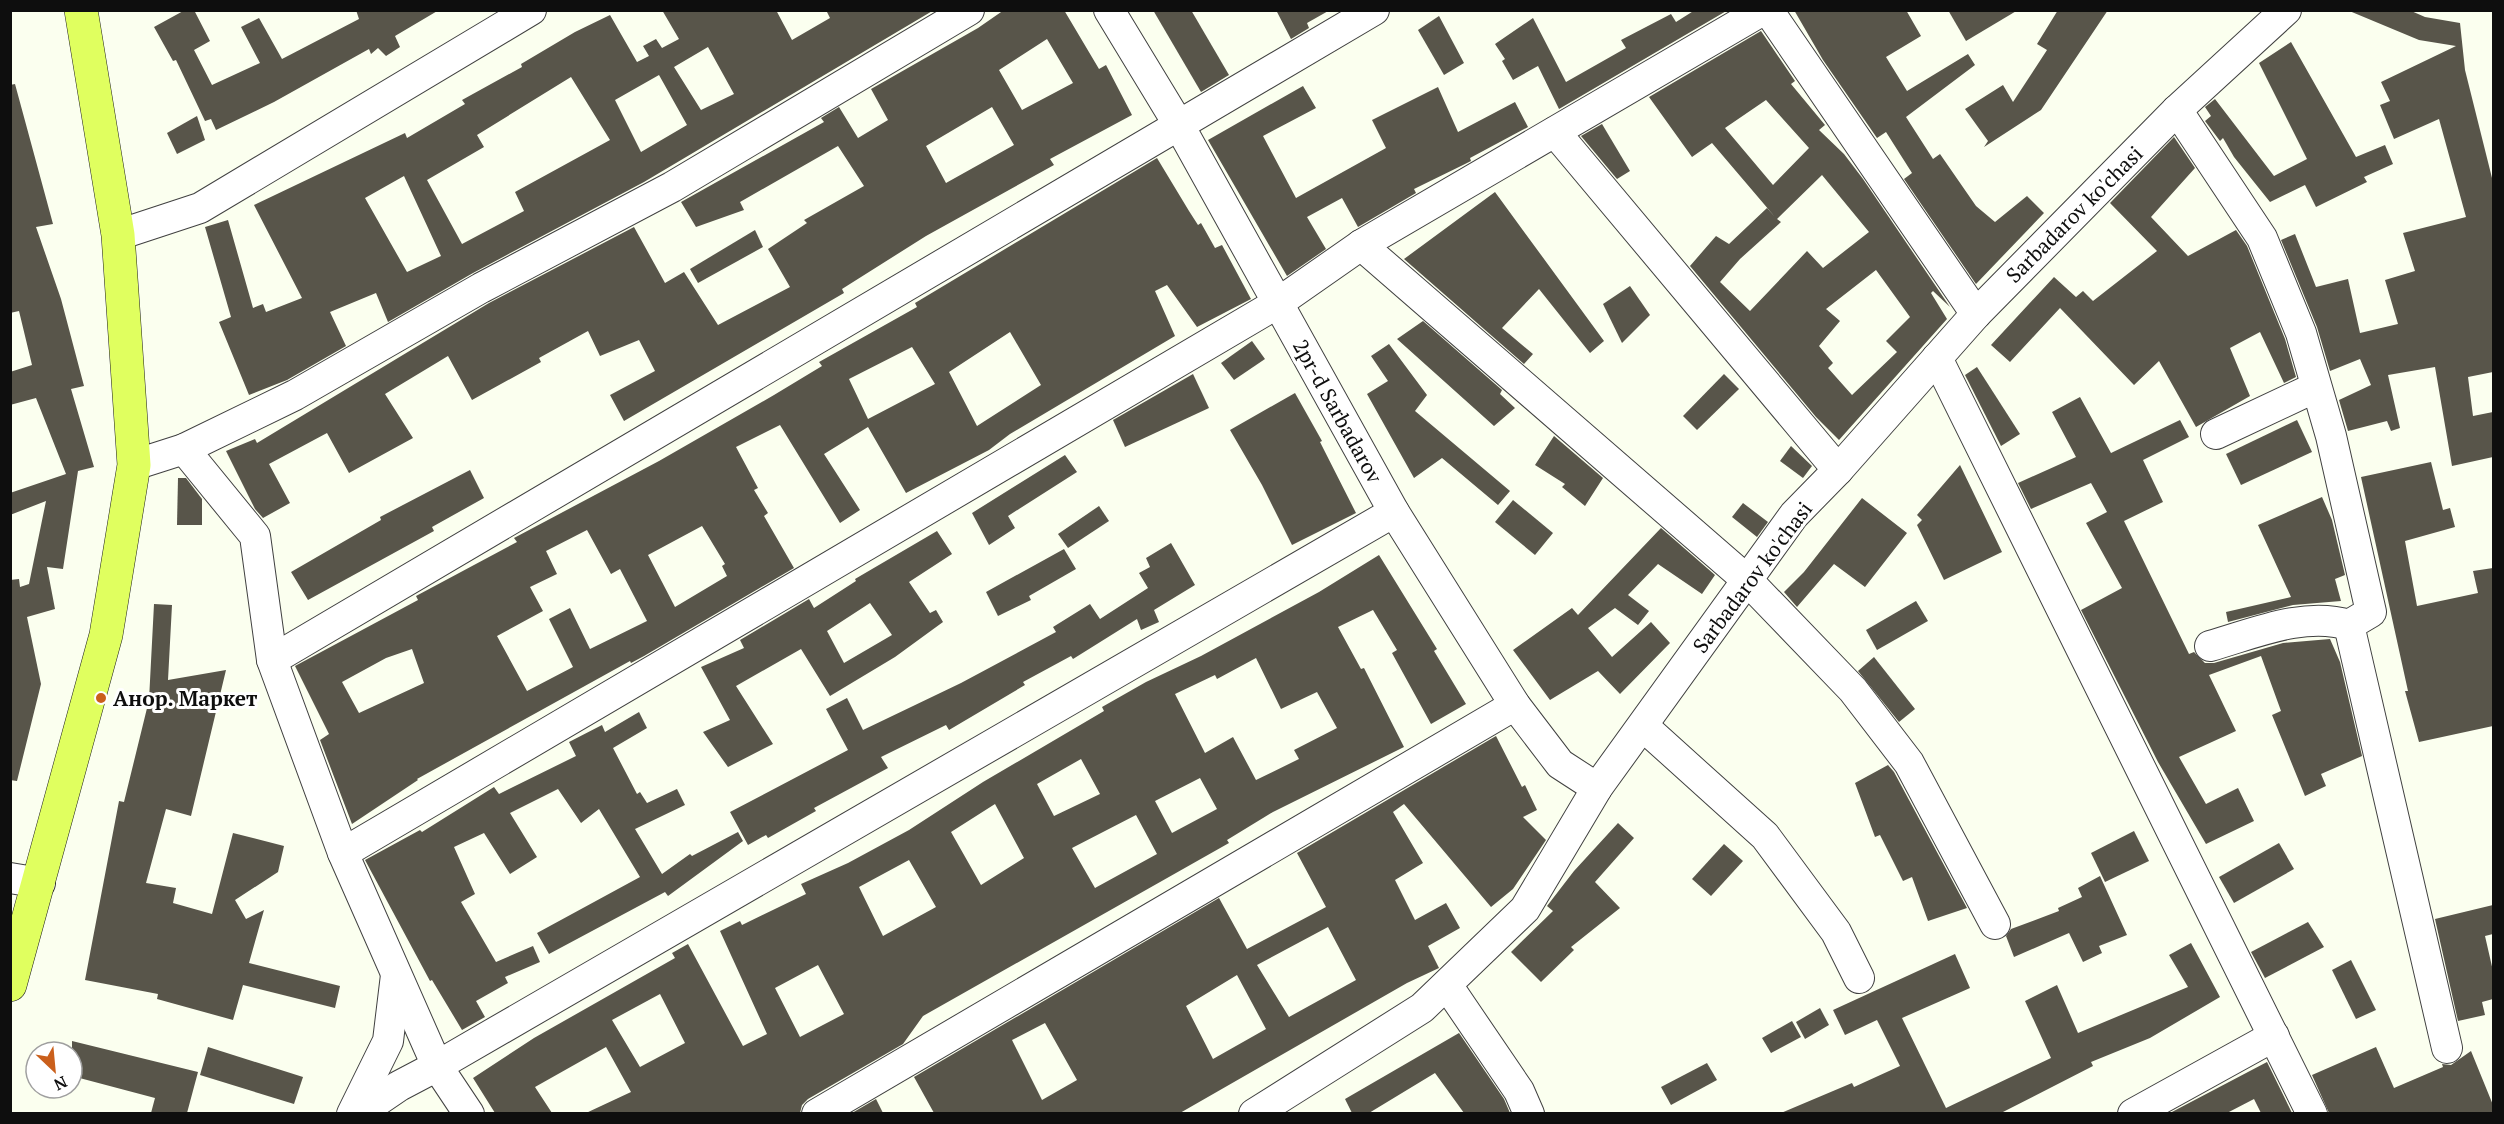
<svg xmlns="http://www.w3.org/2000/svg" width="2504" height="1124" viewBox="0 0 2504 1124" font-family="'PT Serif',serif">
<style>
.building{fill:#58554a;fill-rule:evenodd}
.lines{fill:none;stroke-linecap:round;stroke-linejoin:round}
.minor-casing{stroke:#414141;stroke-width:32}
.major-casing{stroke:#1f1f1f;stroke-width:34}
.minor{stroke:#fff;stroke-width:30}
.major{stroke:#e0ff5f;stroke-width:33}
.poi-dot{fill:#ca5f1b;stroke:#fff;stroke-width:2}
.labels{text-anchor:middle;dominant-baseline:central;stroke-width:6;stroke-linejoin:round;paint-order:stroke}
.street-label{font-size:21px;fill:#0e0e0e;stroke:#fff}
.poi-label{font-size:21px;font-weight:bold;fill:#0e0e0e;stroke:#fff;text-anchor:start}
</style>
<rect width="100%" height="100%" fill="#fbffef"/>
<g class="building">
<path d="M185 10H194L210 41 194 50 212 85 260 63 241 27 259 18 282 59 359 19 356 10H439L395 36 400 47 386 56 378 48 371 54 369 49 274 102 216 130 211 119 205 121 176 60 173 61 154 27Z"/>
<path d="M662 10H776L792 40 830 18 826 10H934L644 182 473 273 388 322 376 293 330 312 346 346 287 380 249 395 219 322 231 317 205 227 228 220 253 308 263 304 266 312 302 298 254 205 405 133 407 138 465 104 462 100 522 67 521 64 575 32 610 15 637 62 649 56 643 46 656 39 662 48 679 39ZM708 47 734 94 701 110 674 67ZM659 75 687 125 641 152 615 100ZM571 77 610 140 515 192 524 211 462 244 427 180 484 147 477 135ZM404 176 441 256 407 272 365 198Z"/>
<path d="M1004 10H1064L1099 69 1106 65 1132 115 1050 159 1054 165 926 236 842 289 844 293 624 421 610 395 655 371 639 340 600 356 588 331 539 358 541 362 472 400 448 356 385 394 413 438 349 473 327 433 269 464 290 503 263 518 255 509 226 451 255 439 257 443 489 303 634 227 665 283 684 272 718 325 790 287 768 249 807 223 804 220 864 186 838 146 740 202 744 210 696 227 681 202 824 122 821 118 839 107 858 138 888 120 871 89 978 28ZM1047 39 1073 83 1022 110 999 70ZM992 107 1014 145 946 183 926 146Z"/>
<path d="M1153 10H1191L1229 75 1201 92Z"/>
<path d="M1276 10H1330L1307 23 1309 28 1291 39Z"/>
<path d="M1695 10H1728L1559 109 1538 66 1513 80 1502 61 1505 59 1495 44 1533 18 1566 82 1626 48 1621 40 1671 14 1676 22Z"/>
<path d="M1794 10H1906L1921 36 1886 57 1907 91 1968 54 1975 65 1906 117 1933 159 1940 154 1976 206 1995 222 2027 196 2044 213 1976 284 1904 179 1912 173 1886 132 1877 138 1823 60Z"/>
<path d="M1948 10H2018L1966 41Z"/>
<path d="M2058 10H2108L2041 110 1984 147 1988 141 1965 109 2003 85 2013 102 2047 50 2037 44Z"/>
<path d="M2347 10H2409L2425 17 2460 23 2465 70 2493 182V372L2468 377 2473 416 2493 412V457L2452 466 2435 367 2388 375 2400 428 2391 431 2387 421 2348 431 2339 400 2371 385 2360 359 2330 371 2317 327 2281 240 2295 234 2316 287 2348 279 2360 333 2398 324 2385 280 2415 271 2403 233 2466 217 2439 119 2394 139 2380 105 2390 101 2381 82 2456 46 2419 40Z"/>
<path d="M1439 16 1464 63 1444 75 1418 30Z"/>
<path d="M1761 31 1795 81 1791 84 1825 125 1819 130 1844 154 1863 179 1950 307 1933 291 1931 293 1947 319 1839 440 1816 417 1690 266 1716 236 1729 244 1767 208 1775 217 1712 143 1692 157 1649 97ZM1766 100 1809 148 1773 185 1725 128ZM1822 175 1869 232 1823 268 1807 251 1750 311 1720 282 1740 259 1781 222 1777 219ZM1876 270 1910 317 1886 341 1897 352 1852 395 1828 368 1833 363 1819 346 1840 321 1826 309Z"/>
<path d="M2291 42 2356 157 2385 145 2393 164 2364 177 2367 182 2316 207 2305 185 2270 202 2234 157 2223 138 2220 141 2205 121 2211 116 2205 107 2215 99 2274 176 2307 159 2259 63Z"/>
<path d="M15 84 53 224 36 227 61 299 84 386 71 389 94 467 78 471 63 569 47 567 55 609 27 617 41 684 17 781 10 780V580L19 579 20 587 29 584 46 501 10 515V493L66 474 36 398 10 405V372L32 365 19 311 10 313V85Z"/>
<path d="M1303 86 1316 108 1263 136 1296 198 1386 148 1372 120 1438 87 1458 132 1515 102 1528 127 1470 158 1471 161 1463 165 1414 189 1416 193 1358 227 1342 198 1307 217 1326 249 1287 276 1208 140Z"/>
<path d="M197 116 205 140 177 154 167 133Z"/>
<path d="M1602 124 1630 171 1617 179 1581 136Z"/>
<path d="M2174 137 2195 168 2151 217 2188 256 2236 230 2247 246 2285 339 2296 377 2284 383 2260 332 2230 348 2250 396 2196 427 2159 361 2134 385 2060 308 2010 362 1991 345 2054 277 2076 297 2083 291 2093 301 2157 251 2110 203Z"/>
<path d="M1157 158 1189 211 1198 225 1201 223 1215 248 1222 245 1251 299 1197 327 1167 285 1155 291 1175 336 1010 434 989 450 906 493 868 427 824 454 860 510 840 523 780 425 736 447 758 488 754 490 768 513 764 516 794 568 644 656 631 663 630 661 417 779 418 780 352 824 320 740 329 734 295 666 418 600 416 596 517 542 514 538 659 461 774 395 822 366 819 362 917 307 915 303ZM1010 332 1041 385 977 426 949 372ZM912 347 935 384 868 419 849 379ZM702 526 725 564 722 566 727 576 675 607 648 555ZM587 530 611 574 620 569 647 621 590 649 570 608 549 619 573 667 527 691 497 636 543 611 530 587 557 574 546 551ZM412 649 424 683 359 713 342 682 386 658Z"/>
<path d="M1495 192 1604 341 1590 353 1539 289 1502 328 1533 354 1524 364 1404 259Z"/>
<path d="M755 230 763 247 698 283 690 269Z"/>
<path d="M1630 286 1650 315 1622 343 1603 304Z"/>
<path d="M1423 321 1502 390 1500 394 1515 408 1494 426 1397 339Z"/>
<path d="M1252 341 1265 359 1234 380 1221 363Z"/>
<path d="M1389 344 1427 395 1415 411 1510 491 1498 505 1442 458 1414 478 1367 394 1388 381 1371 356Z"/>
<path d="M1977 367 2020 434 2001 446 1965 375Z"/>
<path d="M1193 374 1209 408 1125 447 1113 420Z"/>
<path d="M1724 374 1739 389 1697 430 1683 416Z"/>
<path d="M1295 393 1322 441 1320 442 1356 513 1292 545 1262 485 1230 430Z"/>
<path d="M2080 397 2111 453 2180 420 2189 437 2143 460 2163 502 2124 521 2189 654 2194 652 2205 663H2214L2283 643 2330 639 2340 662 2362 756 2321 774 2326 786 2305 796 2272 715 2281 711 2261 656 2209 675 2236 731 2179 757 2206 804 2238 788 2254 821 2206 844 2158 762 2081 610 2122 588 2086 523 2107 512 2091 483 2031 509 2018 483 2076 457 2052 412Z"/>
<path d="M2297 420 2312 452 2241 485 2226 454Z"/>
<path d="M1554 436 1603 478 1585 506 1562 487 1565 484 1535 465Z"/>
<path d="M1791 446 1812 466 1803 478 1780 461Z"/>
<path d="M1065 455 1077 472 1008 516 1015 528 989 545 972 513Z"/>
<path d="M2431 462 2443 510 2450 508 2455 527 2405 541 2417 606 2478 593 2473 571 2493 568V726L2419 742 2405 691H2408L2361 477Z"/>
<path d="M1960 465 2002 552 1944 580 1917 525 1922 520 1917 515Z"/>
<path d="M470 470 484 498 432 527 434 531 308 600 291 572 381 520 380 517Z"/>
<path d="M178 478H186L202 499V525H177Z"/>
<path d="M2322 497 2332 520 2345 575 2335 579 2341 601 2293 605 2228 622 2226 612 2291 597 2258 525Z"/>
<path d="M1862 498 1907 533 1865 587 1834 564 1797 607 1784 592 1804 572Z"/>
<path d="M1513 500 1553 533 1535 555 1495 522Z"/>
<path d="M1743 503 1768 522 1757 537 1732 517Z"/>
<path d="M1099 506 1109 521 1068 548 1058 534Z"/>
<path d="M1661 528 1715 575 1702 594 1658 564 1628 595 1649 611 1638 625 1615 608 1588 628 1612 657 1651 622 1670 643 1620 694 1598 671 1550 700 1513 650 1572 608 1578 615Z"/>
<path d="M937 531 952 554 909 582 930 613 936 610 943 622 895 657 830 696 801 649 736 686 773 744 728 767 703 732 730 720 701 667 744 648 740 640 809 599 814 608 856 581 855 579ZM870 603 892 635 844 663 827 631Z"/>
<path d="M1171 543 1195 585 1154 610 1159 622 1141 630 1137 619 1073 659 1071 656 1023 682 1025 685 949 730 946 725 881 757 888 768 814 808 816 811 768 838 766 835 748 845 730 812 848 750 826 709 847 698 863 730 961 683 1056 632 1053 627 1090 604 1100 619 1148 588 1139 573 1150 567 1146 558Z"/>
<path d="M1064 549 1076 569 1029 596 1031 600 998 616 986 592Z"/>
<path d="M1379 555 1437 649 1434 651 1466 704 1431 724 1392 653 1397 650 1373 610 1338 627 1361 669 1364 668 1404 747 1273 812 1227 840 1229 843 923 1016 903 1044 808 1099 802 1105 800 1113H586L631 1092 606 1047 535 1087 552 1113H495L473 1078 534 1038 675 958 672 953 688 944 743 1046 767 1034 720 931 740 921 742 925 806 894 801 884 848 863 909 830 983 782 1104 711 1102 707 1146 682 1201 656 1319 592ZM1256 658 1281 709 1317 692 1337 728 1294 750 1299 759 1256 780 1233 737 1205 753 1175 694 1215 675 1217 679ZM1081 759 1100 794 1054 816 1037 784ZM1200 778 1217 809 1172 833 1155 801ZM995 804 1024 858 981 885 951 832ZM1136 815 1157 854 1095 888 1072 848ZM909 860 936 907 883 936 859 887ZM818 965 844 1014 800 1037 775 988ZM660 994 685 1043 640 1067 612 1020Z"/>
<path d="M1916 601 1928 621 1877 650 1866 630Z"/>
<path d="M154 604 172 605 168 680 226 670 191 816 166 809 146 883 176 888 173 903 212 914 233 833 284 846 278 872 235 900 246 919 264 910 249 963 340 986 335 1008 243 985 233 1020 157 999 158 994 85 980 119 801 124 802 149 700Z"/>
<path d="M1874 657 1915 709 1899 722 1858 671Z"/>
<path d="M639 712 647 728 613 748 637 794 640 792 647 803 677 789 685 805 635 829 662 874 690 854 692 856 738 832 743 841 668 896 665 892 549 954 537 933 640 877 599 809 581 823 558 789 510 813 537 857 510 874 484 833 454 847 475 894 461 902 496 962 533 946 540 962 505 977 508 983 476 1001 485 1017 462 1030 432 980 430 981 365 860 420 830 422 832 494 787 499 794 576 756 569 742 602 725 605 732Z"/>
<path d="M1496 736 1522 787 1525 785 1537 810 1523 817 1546 840 1513 889 1491 907 1404 804 1393 812 1423 863 1395 880 1415 920 1446 903 1460 928 1428 946 1439 968 1407 983 1180 1113H934L914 1077 1219 898 1247 949 1326 907 1297 853ZM1328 927 1356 980 1289 1017 1257 965ZM1237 975 1266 1029 1213 1059 1186 1006ZM1045 1023 1077 1080 1042 1100 1012 1040Z"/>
<path d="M1888 765 1894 772 1967 908 1928 921 1912 877 1903 881 1880 835 1875 837 1855 783Z"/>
<path d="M1618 823 1634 838 1595 882 1620 908 1571 947 1574 950 1541 982 1511 952 1553 911 1547 906 1574 871Z"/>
<path d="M2134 831 2149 861 2105 882 2091 853Z"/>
<path d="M2279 843 2294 869 2234 903 2219 877Z"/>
<path d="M1724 844 1743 861 1711 896 1692 879Z"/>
<path d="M2100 876 2127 935 2099 946 2102 953 2083 962 2069 933 2014 957 2006 936 2011 929 2059 911 2058 908 2082 897 2078 888Z"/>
<path d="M2493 905V934L2485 936 2493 971V999L2482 1002 2485 1015 2458 1021 2435 919Z"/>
<path d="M2308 922 2324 947 2265 978 2251 952Z"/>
<path d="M2191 943 2220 997 2150 1038 2091 1062 2093 1066 2001 1113H1781L1852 1083 1854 1087 1900 1066 1877 1020 1845 1035 1833 1010 1955 954 1970 988 1902 1018 1946 1108 2051 1058 2025 1001 2057 985 2078 1033 2188 987 2169 955Z"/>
<path d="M2351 960 2376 1010 2356 1019 2332 970Z"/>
<path d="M1820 1008 1829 1025 1805 1039 1796 1022Z"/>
<path d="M1792 1021 1801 1037 1771 1053 1762 1038Z"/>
<path d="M1459 1033 1504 1099 1510 1113H1464L1435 1073 1369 1113H1352L1345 1099Z"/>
<path d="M72 1041 198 1072 187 1113H151L155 1098 72 1076Z"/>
<path d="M208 1047 303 1077 294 1104 200 1075Z"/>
<path d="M2376 1047 2394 1088 2443 1067 2442 1064 2451 1065 2471 1051 2493 1105V1113H2329L2312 1075Z"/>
<path d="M2267 1062 2292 1113H2261L2254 1099 2227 1113H2170Z"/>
<path d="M1707 1063 1717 1080 1671 1105 1661 1087Z"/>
<path d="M876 1099 883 1113H852Z"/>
</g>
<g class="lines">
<g class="minor-casing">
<g id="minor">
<path d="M1109 10 1180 127 1394 512 1515 705 1560 764 1597 788"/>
<path d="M1768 10 1976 314"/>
<path d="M2177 110 2262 238 2301 333 2331 436 2371 612 2349 625 2447 1048"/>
<path d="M1555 132 1838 470"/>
<path d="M118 235 200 208 531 10"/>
<path d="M1361 245 1747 580 1853 690 1909 763 1995 924"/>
<path d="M1937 358 2312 1114"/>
<path d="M2216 434 2316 387"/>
<path d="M184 449 255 536 272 660 343 853 437 1066 1394 512"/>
<path d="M134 465 184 449 295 395 481 288 672 187 969 10"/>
<path d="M2210 646C2253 634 2304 611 2349 625"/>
<path d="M272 660 1374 10"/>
<path d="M1643 726 1765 836 1836 932 1859 978"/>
<path d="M343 853 1278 303 1361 245 1763 10"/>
<path d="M10 878 40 883"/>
<path d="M1447 985 1519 1091 1529 1114"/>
<path d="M352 1114 388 1041 396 975"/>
<path d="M358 1114 399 1086 437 1066 469 1114"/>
<path d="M817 1114 1515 705"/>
<path d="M1254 1114 1422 1008 1525 909 1597 788 1794 515 1838 470 1976 314 2177 110 2286 10"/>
<path d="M2133 1114 2274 1036"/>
</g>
</g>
<g class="major-casing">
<path id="major" d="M10 985 106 635 134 465 118 235 81 10"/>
</g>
<use href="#minor" class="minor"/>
<use href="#major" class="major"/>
</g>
<circle class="poi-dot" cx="101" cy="698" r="6"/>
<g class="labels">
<g class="street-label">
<text transform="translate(2074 214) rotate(-45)">Sarbadarov ko'chasi</text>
<text transform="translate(1338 411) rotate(61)">2pr-d Sarbadarov</text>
<text transform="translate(1752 577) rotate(-53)">Sarbadarov ko'chasi</text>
</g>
<g class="poi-label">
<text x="113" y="698">Анор. Маркет</text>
</g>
</g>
<rect width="2504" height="1124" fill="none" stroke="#0e0e0e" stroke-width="24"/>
<g transform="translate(54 1070) rotate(154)"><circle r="28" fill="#ffffff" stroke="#9f9f9f" stroke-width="1.5"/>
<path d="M0-4.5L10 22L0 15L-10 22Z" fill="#ca5f1b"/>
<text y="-9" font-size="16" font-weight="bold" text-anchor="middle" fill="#0e0e0e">N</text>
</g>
</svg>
